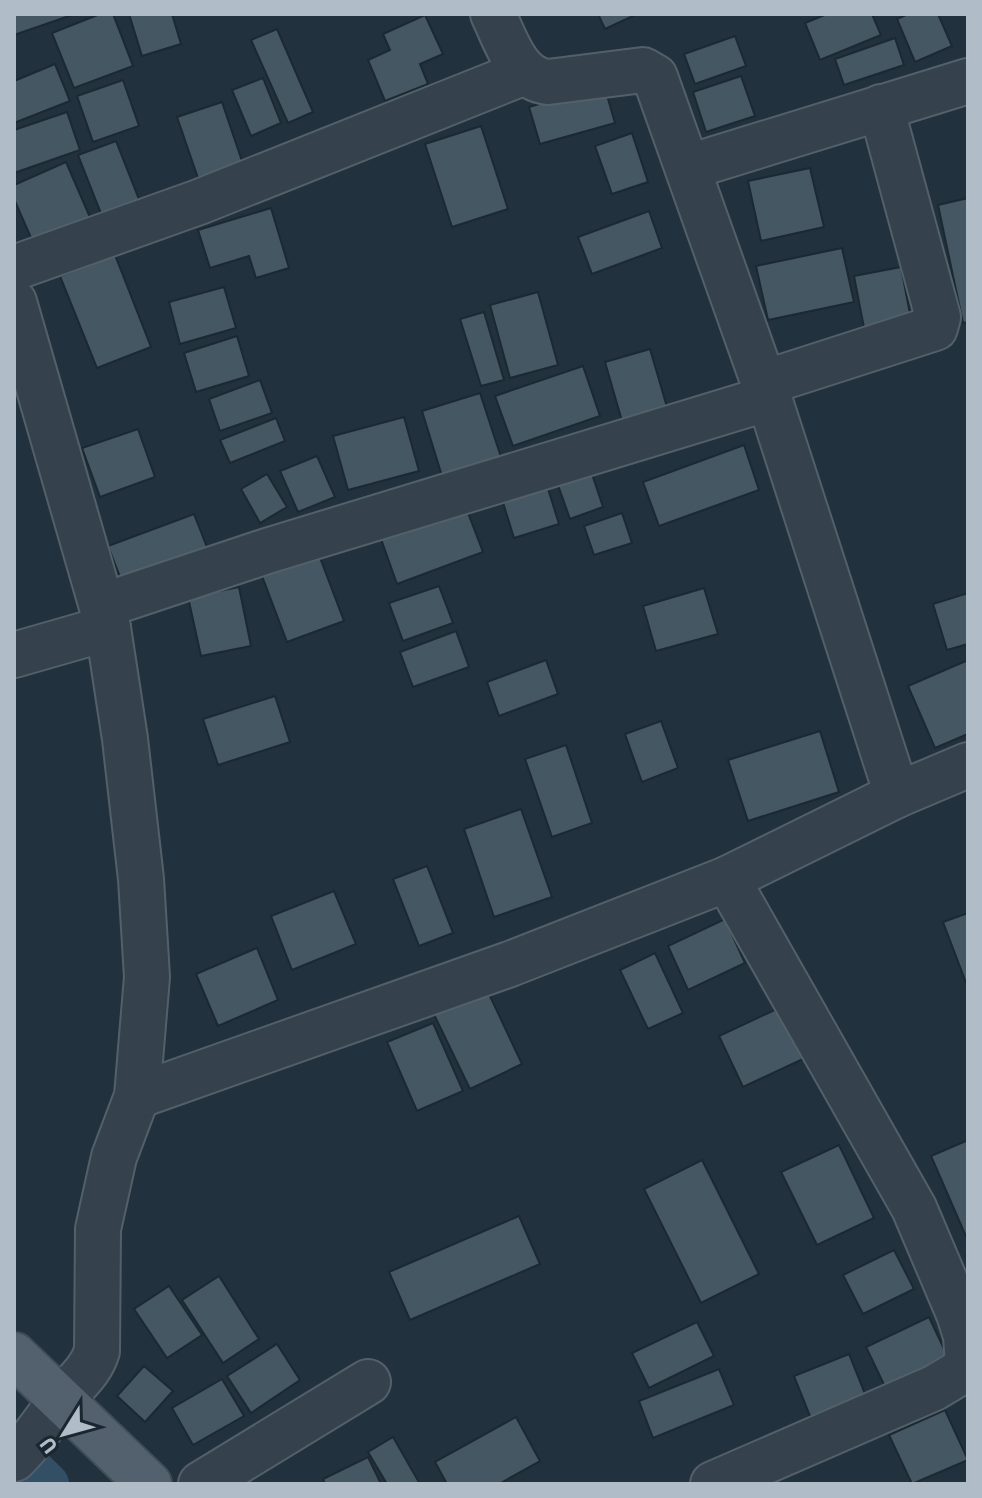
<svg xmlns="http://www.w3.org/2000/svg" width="982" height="1498" viewBox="0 0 982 1498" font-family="'Source Sans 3',sans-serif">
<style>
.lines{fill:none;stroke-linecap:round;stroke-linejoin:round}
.canal{stroke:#334f65;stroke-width:42}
.building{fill:#445763;stroke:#1c2933;stroke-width:2}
.street-casing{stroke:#53606a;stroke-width:48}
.primary-casing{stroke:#414e58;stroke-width:48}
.street{stroke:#35424d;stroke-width:44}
.primary{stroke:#52616d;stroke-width:44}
</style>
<rect width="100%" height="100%" fill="#21313d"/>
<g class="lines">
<path class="canal" d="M14 1451 48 1484"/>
</g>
<g class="building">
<path d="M14 14H75L14 35Z"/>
<path d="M100 14H113L133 66 74 88 52 33Z"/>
<path d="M129 14H172L181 44 142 56Z"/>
<path d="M598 14H632L633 16 605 29Z"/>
<path d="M827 14H872L881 35 820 60 805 23Z"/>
<path d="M908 14H938L952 46 915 62 897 19Z"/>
<path d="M425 15 443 54 420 64 428 84 385 101 368 60 390 50 383 34Z"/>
<path d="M277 29 313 112 288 123 251 40Z"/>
<path d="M735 36 746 66 695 84 684 54Z"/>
<path d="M895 38 904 65 844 85 835 59Z"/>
<path d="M55 64 70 101 14 123V81Z"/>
<path d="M741 76 755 116 706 132 693 92Z"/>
<path d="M263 78 281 123 251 136 232 90Z"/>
<path d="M123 80 139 126 93 142 77 96Z"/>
<path d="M604 85 615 123 540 144 529 107Z"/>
<path d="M222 102 244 167 199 181 177 117Z"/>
<path d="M67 112 80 150 14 173V130Z"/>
<path d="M481 126 508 209 452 227 425 144Z"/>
<path d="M632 133 648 182 612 194 595 146Z"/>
<path d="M116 141 142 207 104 221 78 155Z"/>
<path d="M66 162 92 222 35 247 14 199V185Z"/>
<path d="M810 168 824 227 761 241 748 181Z"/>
<path d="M968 198V322L963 323 938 205Z"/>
<path d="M271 208 289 268 256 278 249 256 210 268 198 230Z"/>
<path d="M649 211 662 248 592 274 578 237Z"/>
<path d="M842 248 854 302 768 320 756 266Z"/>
<path d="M115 255 151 347 97 368 60 276Z"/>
<path d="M901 267 911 319 864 328 854 276Z"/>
<path d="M224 287 236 328 180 344 169 302Z"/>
<path d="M538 292 558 365 510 378 490 305Z"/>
<path d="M484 312 504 380 481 386 460 319Z"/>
<path d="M237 336 249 376 196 392 184 353Z"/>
<path d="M650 349 667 407 622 421 605 362Z"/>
<path d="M583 366 600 416 513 446 495 396Z"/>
<path d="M260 380 272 413 220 431 209 399Z"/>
<path d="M480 393 501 457 442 476 422 411Z"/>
<path d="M404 417 419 471 348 490 333 436Z"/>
<path d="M276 418 285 441 230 463 220 440Z"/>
<path d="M138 429 155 477 100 497 82 448Z"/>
<path d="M744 445 759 490 659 526 643 482Z"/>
<path d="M317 456 335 497 298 512 280 471Z"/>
<path d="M588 462 603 507 570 519 554 474Z"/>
<path d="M267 474 287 507 260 523 241 489Z"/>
<path d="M545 479 559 524 514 538 500 493Z"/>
<path d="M465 505 483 552 397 584 380 536Z"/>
<path d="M622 513 632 543 594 555 584 526Z"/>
<path d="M194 514 212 560 126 592 108 546Z"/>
<path d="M319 555 344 621 287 642 262 576Z"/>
<path d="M439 586 453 623 403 641 389 603Z"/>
<path d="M239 587 251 646 201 656 188 597Z"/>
<path d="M704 588 718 634 656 651 643 606Z"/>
<path d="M968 593V644L947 650 933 604Z"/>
<path d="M456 631 469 667 413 687 400 652Z"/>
<path d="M546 660 558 694 499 716 487 682Z"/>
<path d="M968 660V734L935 748 908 686Z"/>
<path d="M275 696 290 742 218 765 203 719Z"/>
<path d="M661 721 678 768 642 782 625 734Z"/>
<path d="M820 731 839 792 748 821 728 760Z"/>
<path d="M566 745 592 823 552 837 525 759Z"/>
<path d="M521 809 552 897 494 917 464 829Z"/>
<path d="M427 866 453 933 419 946 393 879Z"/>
<path d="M334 891 356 944 292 970 271 916Z"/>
<path d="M968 913V988L943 922Z"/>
<path d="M725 919 745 963 688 990 668 946Z"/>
<path d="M257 948 278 1000 218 1026 196 974Z"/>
<path d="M655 953 683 1013 648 1029 620 970Z"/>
<path d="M481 977 522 1064 470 1089 428 1002Z"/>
<path d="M779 1008 803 1059 743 1087 719 1036Z"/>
<path d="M433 1023 463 1091 417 1111 387 1042Z"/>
<path d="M968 1140V1241L931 1156Z"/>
<path d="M839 1145 874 1218 817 1245 781 1172Z"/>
<path d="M702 1160 759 1274 701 1303 644 1189Z"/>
<path d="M519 1216 540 1264 410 1320 389 1272Z"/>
<path d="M894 1250 914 1289 863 1314 843 1275Z"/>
<path d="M219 1276 259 1339 223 1363 182 1300Z"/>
<path d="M169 1286 202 1335 167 1358 134 1309Z"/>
<path d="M929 1317 952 1366 889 1395 866 1347Z"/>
<path d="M697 1322 714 1356 649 1388 632 1353Z"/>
<path d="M277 1344 300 1380 251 1413 227 1376Z"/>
<path d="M849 1354 867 1399 812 1421 794 1376Z"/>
<path d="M144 1366 173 1391 145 1422 117 1396Z"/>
<path d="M719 1369 734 1405 653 1438 639 1401Z"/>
<path d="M222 1379 244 1416 193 1445 172 1408Z"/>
<path d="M945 1410 968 1460 912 1484 889 1435Z"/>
<path d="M516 1417 540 1461 499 1484H447L435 1462Z"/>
<path d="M393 1437 420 1484H387L368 1452Z"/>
<path d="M368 1457 381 1484H325L323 1479Z"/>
</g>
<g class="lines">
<g class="street-casing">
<g id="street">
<path d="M689 167 968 81"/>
<path d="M14 268 199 202 525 72"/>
<path d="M14 302 108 628 125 739 141 879 147 977 137 1096 114 1157 98 1229 97 1351C91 1371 76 1382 63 1398 46 1419 34 1440 14 1459"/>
<path d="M764 383 935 328 938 317 881 107"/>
<path d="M102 606 267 551 769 398"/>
<path d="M14 655 108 628"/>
<path d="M897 795 968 765"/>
<path d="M137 1096 510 964 727 879 897 795 769 398 655 77 643 70 548 82C516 79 505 38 493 14"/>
<path d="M201 1484 368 1382"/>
<path d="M713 1484 934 1388 964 1370 968 1365 966 1336 959 1314 914 1208 727 879"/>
</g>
</g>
<g class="primary-casing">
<path id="primary" d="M14 1355 149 1484"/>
</g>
<use href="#street" class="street"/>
<use href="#primary" class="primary"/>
</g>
<rect width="982" height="1498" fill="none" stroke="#b0bdc8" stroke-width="32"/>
<g transform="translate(64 1434) rotate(233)" stroke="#1a2731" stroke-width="6" paint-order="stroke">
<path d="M0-6L14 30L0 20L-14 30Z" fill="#b0bdc8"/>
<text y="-12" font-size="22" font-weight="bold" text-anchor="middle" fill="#b0bdc8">U</text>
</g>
</svg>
